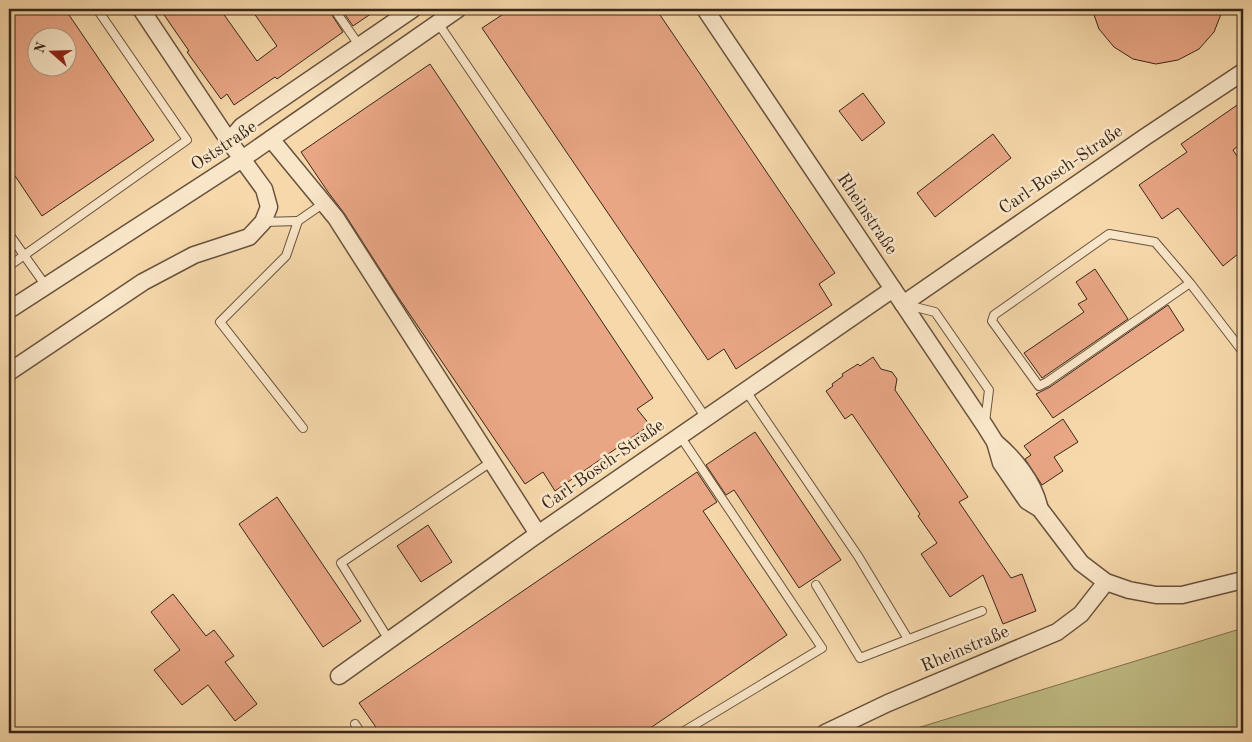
<svg xmlns="http://www.w3.org/2000/svg" width="1252" height="742" viewBox="0 0 1252 742" font-family="'Old Standard TT',serif">
<style>
.green{fill:#c1bd85;stroke:#7c7250}
.building{fill:#e9a685;stroke:#38261a;fill-rule:evenodd}
.lines{fill:none;stroke-linecap:round;stroke-linejoin:round}
.service-casing{stroke:#68523e;stroke-width:10}
.minor-casing{stroke:#68523e;stroke-width:19}
.service{stroke:#f9e6c8;stroke-width:8}
.minor{stroke:#f9e6c8;stroke-width:16}
.labels{text-anchor:middle;dominant-baseline:central;stroke-width:5;stroke-linejoin:round;paint-order:stroke}
.street-label{font-size:18px;fill:#38261a;stroke:#f9e6c8}
</style>
<rect width="100%" height="100%" fill="#f6d8aa"/>
<filter id="stains"><feTurbulence type="fractalNoise" baseFrequency=".004" numOctaves="4"/><feColorMatrix values="0 0 0 0 .2 0 0 0 0 .09 0 0 0 0 .02 0 0 0 .5 -.17"/></filter>
<radialGradient id="worn" r=".72"><stop offset=".6" stop-color="#630" stop-opacity="0"/><stop offset="1" stop-color="#630" stop-opacity=".3"/></radialGradient>
<path class="green" d="M1243 628V733H901Z"/>
<g class="building">
<path d="M9 9H65L154 140 42 216 9 167ZM38 38H68V68H38Z"/>
<path d="M160 9H220L257 61 277 46 251 9H328L343 32 277 79 275 77 234 105 227 94 221 99 187 52 189 51Z"/>
<path d="M341 9H378L353 26Z"/>
<path d="M511 9H656L835 273 819 284 832 305 736 369 724 349 708 360 482 28Z"/>
<path d="M1092 9H1223L1214 32 1199 49 1178 60 1156 64 1133 59 1114 47 1099 29Z"/>
<path d="M430 64 653 398 637 409 650 425 555 491 543 472 525 484 396 294 344 213 328 192 301 152Z"/>
<path d="M863 93 885 123 862 141 839 111Z"/>
<path d="M1243 101V142L1233 150 1243 165V250L1223 266 1178 208 1162 219 1139 185 1187 152 1181 144Z"/>
<path d="M993 134 1011 158 935 217 917 193Z"/>
<path d="M1095 269 1128 319 1042 378 1024 353 1084 312 1078 304 1087 299 1076 282Z"/>
<path d="M1168 305 1184 330 1053 418 1036 394 1050 387Z"/>
<path d="M873 357 881 369 892 372 897 379 895 390 968 497 959 502 1011 578 1022 574 1036 611 1003 624 983 575 950 597 921 554 937 543 918 516 920 514 852 414 845 419 826 391 833 386 832 384 843 376 842 374 858 364 860 366Z"/>
<path d="M1063 419 1078 442 1054 457 1063 471 1042 485 1025 459 1031 455 1024 446Z"/>
<path d="M755 432 841 560 799 588 734 490 726 495 706 465Z"/>
<path d="M697 472 717 502 703 511 787 635 643 733H380L359 703Z"/>
<path d="M277 497 361 621 323 647 239 524Z"/>
<path d="M428 525 452 562 421 582 397 546Z"/>
<path d="M173 594 206 636 214 630 234 656 225 662 257 704 235 721 208 685 182 705 154 670 180 650 151 612Z"/>
</g>
<g class="lines">
<g class="service-casing">
<g id="service">
<path d="M334 9 359 45"/>
<path d="M438 23 706 418"/>
<path d="M298 221 324 203"/>
<path d="M263 222 298 221 286 256 220 322 303 428"/>
<path d="M9 234 46 286"/>
<path d="M9 266 187 140 97 9"/>
<path d="M1190 283 1047 382 1039 386 992 321 994 315 1109 234 1155 242 1190 283 1243 352"/>
<path d="M907 305 935 312 989 390 985 422"/>
<path d="M746 391 858 556 908 639"/>
<path d="M680 436 822 648 681 733"/>
<path d="M816 585 860 658 982 611"/>
<path d="M389 640 341 563 491 462"/>
<path d="M355 724 361 733"/>
</g>
</g>
<g class="minor-casing">
<g id="minor">
<path d="M705 9 985 426 995 442 1001 463 1027 501 1040 509 1081 563 1106 582 1129 590 1156 595H1182L1243 580"/>
<path d="M271 139 336 218 538 534"/>
<path d="M229 141 242 126 413 9"/>
<path d="M903 304 1145 137 1243 72"/>
<path d="M9 310 242 159 458 9"/>
<path d="M9 372 143 282 194 255 249 237 263 222 269 207 264 189 229 141 141 9"/>
<path d="M995 442C1014 458 1033 481 1039 506"/>
<path d="M339 676 538 534 893 289"/>
<path d="M825 733 888 703 1057 632 1081 614 1106 582"/>
</g>
</g>
<use href="#service" class="service"/>
<use href="#minor" class="minor"/>
</g>
<g class="labels">
<g class="street-label">
<text transform="translate(224 146) rotate(-34)">Oststraße</text>
<text transform="translate(1061 170) rotate(-34)">Carl-Bosch-Straße</text>
<text transform="translate(867 214) rotate(56)">Rheinstraße</text>
<text transform="translate(603 465) rotate(-35)">Carl-Bosch-Straße</text>
<text transform="translate(965 649) rotate(-23)">Rheinstraße</text>
</g>
</g>
<rect width="1252" height="742" fill="none" stroke="#f6d8aa" stroke-width="30"/>
<rect x="10" y="10" width="1232" height="722" fill="none" stroke="#38261a" stroke-width="2.5"/>
<rect x="15" y="15" width="1222" height="712" fill="none" stroke="#38261a"/>
<g transform="translate(52 52) rotate(290)"><circle r="24" fill="#f9e6c8" stroke="#ac9982"/>
<path d="M0-4L9 19L0 12L-9 19Z" fill="#8f2418"/>
<text y="-8" font-size="14" font-weight="bold" text-anchor="middle" fill="#38261a">N</text>
</g>
<rect width="100%" height="100%" filter="url(#stains)"/>
<rect width="100%" height="100%" fill="url(#worn)"/>
</svg>
